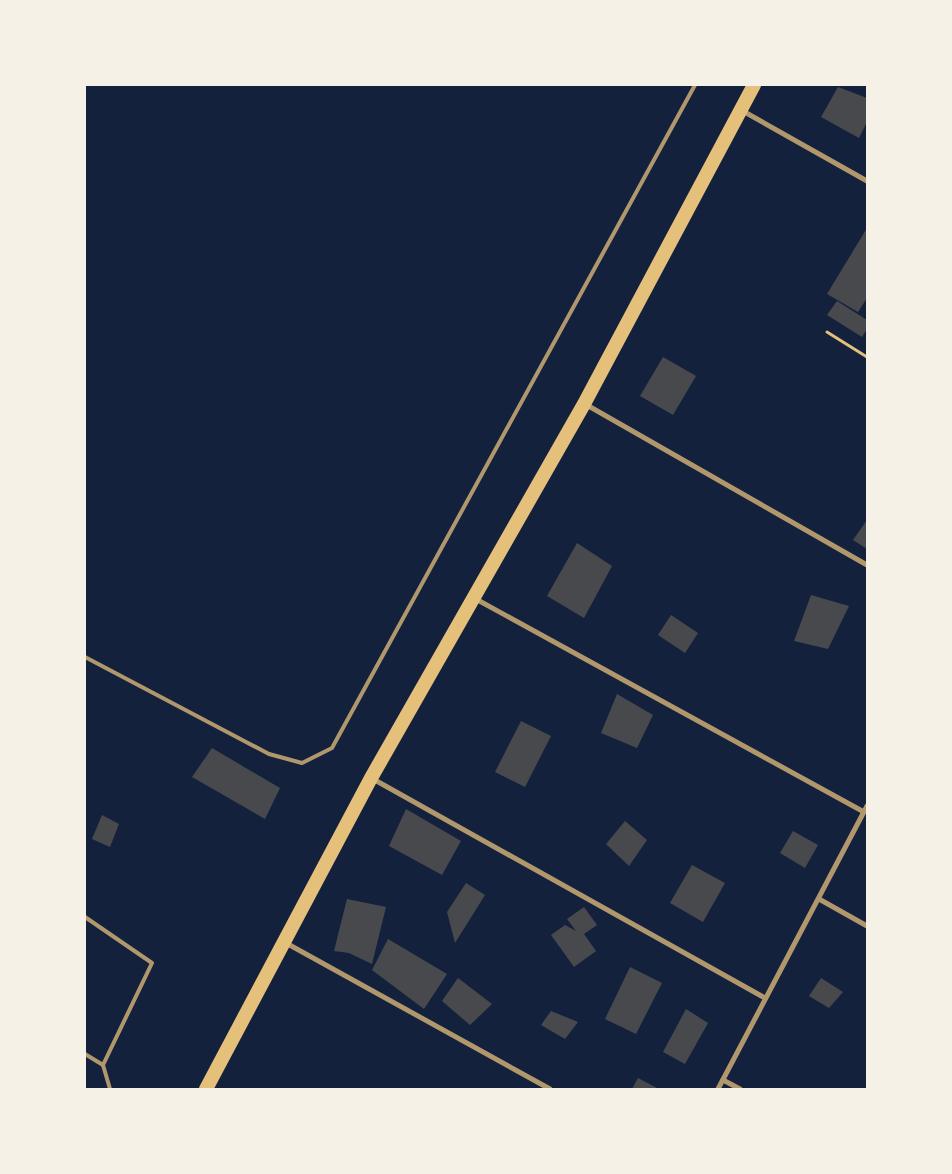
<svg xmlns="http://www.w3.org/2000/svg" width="952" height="1174" viewBox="0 0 952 1174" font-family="Inter,sans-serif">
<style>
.building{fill:#48494c}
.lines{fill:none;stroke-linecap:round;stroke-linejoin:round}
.path{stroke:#e5c07b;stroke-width:3}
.service{stroke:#b1986c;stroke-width:4}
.minor{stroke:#b1986c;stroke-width:5}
.trunk{stroke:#e5c07b;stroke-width:14}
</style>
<rect width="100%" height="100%" fill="#14213d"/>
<g class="building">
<path d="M838 87 867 98V122L859 138 821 117Z"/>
<path d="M867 228V298L858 312 827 294Z"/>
<path d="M837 301 867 320V329L862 337 827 315Z"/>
<path d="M663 357 696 376 673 415 640 396Z"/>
<path d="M867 520V549L853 540Z"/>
<path d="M577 543 612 566 584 618 547 596Z"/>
<path d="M811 595 849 606 828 649 794 641Z"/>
<path d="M671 615 698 633 685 653 658 635Z"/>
<path d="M617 694 653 715 637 748 601 733Z"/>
<path d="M521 721 551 736 525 787 495 772Z"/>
<path d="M212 748 280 788 265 819 192 777Z"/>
<path d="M406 809 461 841 442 875 389 846Z"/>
<path d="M102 815 119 824 110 847 92 839Z"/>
<path d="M625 821 647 840 629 866 606 844Z"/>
<path d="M793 831 818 845 805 868 780 853Z"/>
<path d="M692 865 725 883 703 922 670 903Z"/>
<path d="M466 883 485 895 455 943 447 912Z"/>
<path d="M347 899 386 907 372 964 349 953 334 951Z"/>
<path d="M584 907 597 925 584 934 596 951 574 967 551 935 565 925 576 931 567 919Z"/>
<path d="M388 939 447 974 424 1009 372 970Z"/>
<path d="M630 967 662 983 636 1034 605 1019Z"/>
<path d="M458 978 492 1004 470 1025 442 1001Z"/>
<path d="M821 978 843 992 829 1008 809 996Z"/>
<path d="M686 1009 708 1023 685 1064 663 1052Z"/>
<path d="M551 1011 578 1022 565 1039 541 1025Z"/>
<path d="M638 1078 659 1089H632Z"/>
</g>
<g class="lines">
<path class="path" d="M827 332 867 357"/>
<g class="service">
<path d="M85 657 269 754 302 763 332 748 695 85"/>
<path d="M85 917 152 963 103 1065"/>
<path d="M85 1054 103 1065 110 1089"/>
</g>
<g class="minor">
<path d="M741 110 867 181"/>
<path d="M585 404 867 565"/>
<path d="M474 598 864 812"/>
<path d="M373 779 765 998"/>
<path d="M819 899 867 926"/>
<path d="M286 943 550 1089"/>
<path d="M723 1080 740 1089"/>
<path d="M718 1089 867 806"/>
</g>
<path class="trunk" d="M206 1089 371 778 584 404 754 85"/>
</g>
<rect width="952" height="1174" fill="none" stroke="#f6f1e7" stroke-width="172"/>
</svg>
